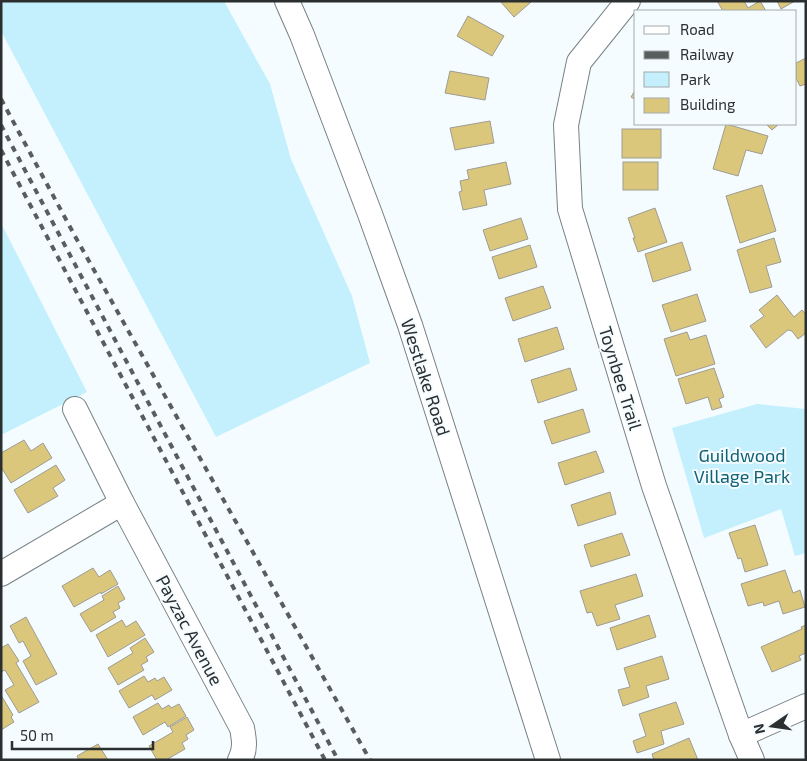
<svg xmlns="http://www.w3.org/2000/svg" width="807" height="761" viewBox="0 0 807 761" font-family="'Exo 2',sans-serif">
<style>
.green{fill:#c4f0fe}
.building{fill:#dbc77b;stroke:#9d9b94}
.lines{fill:none;stroke-linecap:round;stroke-linejoin:round}
.minor-casing{stroke:#788183;stroke-width:26}
.minor{stroke:#fff;stroke-width:24}
.rail{stroke:#585d5e;stroke-width:4;stroke-dasharray:6 6;stroke-linecap:butt}
.labels{text-anchor:middle;dominant-baseline:central;stroke-width:4;stroke-linejoin:round;paint-order:stroke}
.street-label{font-size:18px;fill:#2b2f30;stroke:#f5fcff}
.park-label{font-size:18px;fill:#116174;stroke:#f5fcff}
</style>
<rect width="100%" height="100%" fill="#f5fcff"/>
<g class="green">
<path d="M1 1H224L270 84 291 159 352 296 370 363 216 437 1 31Z"/>
<path d="M1 223 87 392 1 435Z"/>
<path d="M757 404 806 409V553L795 556 781 509 704 538 672 428Z"/>
</g>
<g class="building">
<path d="M500 1H530L531 2 514 17Z"/>
<path d="M717 1H744L748 8 760 1 766 11H723Z"/>
<path d="M777 1H795L781 9Z"/>
<path d="M468 16 504 36 492 56 457 36Z"/>
<path d="M806 58V84L800 86 796 78V63Z"/>
<path d="M450 71 489 78 485 100 445 93Z"/>
<path d="M636 89V100L631 97Z"/>
<path d="M490 121 494 143 455 150 450 128Z"/>
<path d="M726 124 768 136 762 154 746 150 738 176 713 169Z"/>
<path d="M766 124H779L772 130Z"/>
<rect x="622" y="129" width="39" height="29"/>
<path d="M506 162 511 184 484 190 487 205 463 210 459 192 462 191 460 181 469 179 467 170Z"/>
<rect x="623" y="162" width="35" height="28"/>
<path d="M762 185 776 231 740 243 726 196Z"/>
<path d="M655 208 667 242 638 252 633 238H635L628 218Z"/>
<path d="M521 218 528 239 490 251 483 230Z"/>
<path d="M774 238 781 262 766 266 772 287 750 293 737 250Z"/>
<path d="M682 242 691 270 653 282 645 254Z"/>
<path d="M530 245 537 267 499 279 492 257Z"/>
<path d="M543 286 551 308 513 321 505 298Z"/>
<path d="M697 294 706 321 671 332 662 305Z"/>
<path d="M777 295 794 317 802 310 806 314V333L798 339 792 331 788 330 766 348 750 326 764 316 759 310Z"/>
<path d="M557 327 564 349 525 362 518 339Z"/>
<path d="M687 332 690 340 706 335 715 364 676 376 664 339Z"/>
<path d="M570 368 577 390 538 403 531 380Z"/>
<path d="M714 368 724 397 719 399 722 407 712 410 708 397 686 404 678 379Z"/>
<path d="M583 409 590 432 552 444 544 421Z"/>
<path d="M24 440 31 451 43 443 52 458 11 483 1 467V453Z"/>
<path d="M596 451 604 472 565 485 558 463Z"/>
<path d="M56 465 65 480 53 488 58 496 28 513 14 490Z"/>
<path d="M610 492 616 514 578 526 571 505Z"/>
<path d="M755 525 768 565 745 572 741 558 738 559 729 533Z"/>
<path d="M622 533 630 555 591 567 584 545Z"/>
<path d="M93 568 99 577 110 570 118 584 101 594V592L74 607 62 586Z"/>
<path d="M785 570 793 593 800 590 805 607 783 614 779 601 764 606 763 602 748 606 741 584Z"/>
<path d="M636 574 643 596 615 605 620 619 597 626 592 612 587 613 580 591Z"/>
<path d="M118 586 125 599 118 603 120 608 113 612 116 617 91 632 80 614 104 600 102 596Z"/>
<path d="M649 615 656 637 617 650 610 628Z"/>
<path d="M26 617 57 674 36 685 23 661 31 656 23 641 19 643 10 626Z"/>
<path d="M122 620 126 627 136 621 145 635 108 657 96 635Z"/>
<path d="M806 625V653L799 656 801 660 772 672 761 647 802 629 801 627Z"/>
<path d="M145 638 154 652 146 657 148 661 141 665 144 670 118 685 108 668 133 653 130 648Z"/>
<path d="M8 644 19 661 16 663 39 702 19 713 5 690 14 685 5 670 1 672V648Z"/>
<path d="M662 656 669 679 646 686 649 697 623 706 618 690 630 687 624 668Z"/>
<path d="M144 676 148 682 155 678 157 681 164 677 172 690 155 700 152 695 129 708 119 691Z"/>
<path d="M1 695 13 715 11 717 14 722 1 730Z"/>
<path d="M676 702 684 724 661 731 664 744 637 753 633 741 646 736 639 714Z"/>
<path d="M158 703 162 709 169 705 171 708 179 704 186 716 168 727 165 722 143 735 133 717Z"/>
<path d="M187 717 194 730 186 735 188 739 182 743 185 749 166 760H157L149 746 173 732 170 727Z"/>
<path d="M689 738 698 760H654L652 754Z"/>
<path d="M98 744 108 760H79L77 756Z"/>
</g>
<g class="lines">
<g class="minor-casing">
<g id="minor">
<path d="M287 1 302 35 370 214 410 325 548 760"/>
<path d="M628 1 579 62 566 125 570 209 654 486 741 735 752 760"/>
<path d="M75 409 122 503 242 728C244 739 246 749 240 760"/>
<path d="M1 574 122 503"/>
<path d="M741 735 806 706"/>
</g>
</g>
<use href="#minor" class="minor"/>
<g class="rail">
<path d="M1 99 76 238 370 760"/>
<path d="M1 125 338 760"/>
<path d="M1 150 325 760"/>
</g>
</g>
<g class="labels">
<g class="street-label">
<text transform="translate(426 377) rotate(72)">Westlake Road</text>
<text transform="translate(621 378) rotate(73)">Toynbee Trail</text>
<text transform="translate(190 630) rotate(62)">Payzac Avenue</text>
</g>
<g class="park-label">
<text x="742" y="455">Guildwood<tspan x="742" dy="21">Village Park</tspan></text>
</g>
</g>
<rect width="807" height="761" fill="none" stroke="#2b2f30" stroke-width="5"/>
<rect x="634" y="10" width="162" height="115" fill="#f5fcff" stroke="#a4aaac"/>
<rect x="644" y="26" width="25" height="8" fill="#ffffff" stroke="#a4aaac"/>
<text x="680" y="35" font-size="15" fill="#2b2f30">Road</text>
<rect x="644" y="51" width="25" height="8" fill="#585d5e" stroke="#a4aaac"/>
<text x="680" y="60" font-size="15" fill="#2b2f30">Railway</text>
<rect x="644" y="72" width="25" height="15" fill="#c4f0fe" stroke="#a4aaac"/>
<text x="680" y="85" font-size="15" fill="#2b2f30">Park</text>
<rect x="644" y="98" width="25" height="15" fill="#dbc77b" stroke="#a4aaac"/>
<text x="680" y="110" font-size="15" fill="#2b2f30">Building</text>
<g transform="translate(772 726) rotate(257)" stroke="#f5fcff" stroke-width="4" paint-order="stroke">
<path d="M0-4L9 19L0 12L-9 19Z" fill="#2b2f30"/>
<text y="-8" font-size="14" font-weight="bold" text-anchor="middle" fill="#2b2f30">N</text>
</g>
<path d="M12 741v8h141v-8" fill="none" stroke="#2b2f30" stroke-width="2.5"/>
<text x="20" y="741" font-size="15" fill="#2b2f30" stroke="#f5fcff" stroke-width="4" paint-order="stroke">50 m</text>
</svg>
